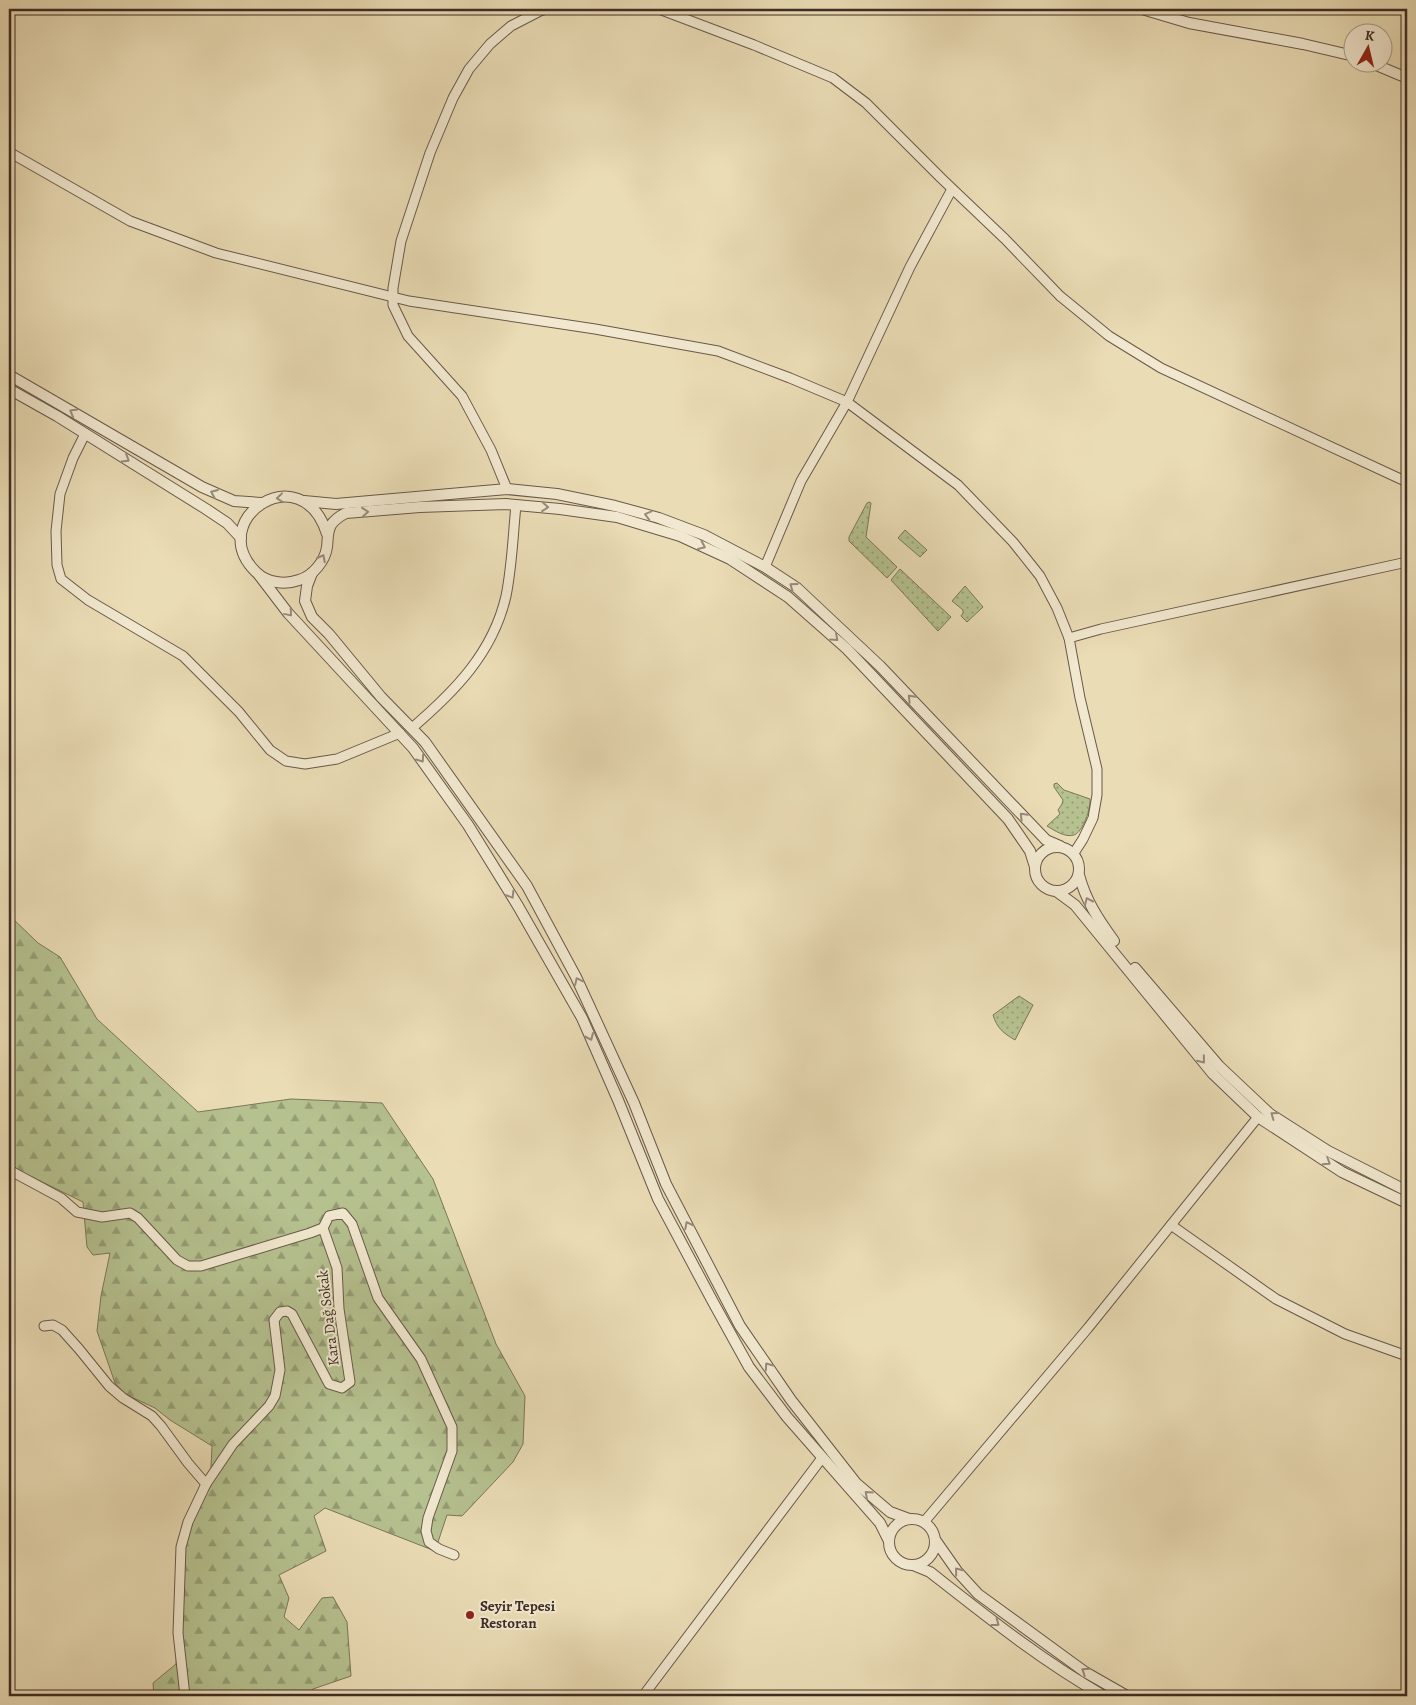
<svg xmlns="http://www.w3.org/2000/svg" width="1416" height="1705" viewBox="0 0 1416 1705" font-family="Alegreya,serif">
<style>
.grass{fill:url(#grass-dots);stroke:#7a775a}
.forest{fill:url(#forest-firs);stroke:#7a775a}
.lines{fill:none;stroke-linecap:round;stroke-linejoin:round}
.minor-casing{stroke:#69594a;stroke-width:11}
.tertiary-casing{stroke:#69594a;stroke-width:12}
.minor{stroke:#f1e8cf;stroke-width:9}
.tertiary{stroke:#f1e8cf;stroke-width:10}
.oneway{stroke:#988a7a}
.poi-dot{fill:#8f2418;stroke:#f1e8cf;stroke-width:2}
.labels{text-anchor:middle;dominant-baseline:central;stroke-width:4;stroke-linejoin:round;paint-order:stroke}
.street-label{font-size:15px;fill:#3e2d26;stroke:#f1e8cf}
.poi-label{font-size:15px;font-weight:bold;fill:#3e2d26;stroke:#f1e8cf;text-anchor:start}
</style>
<defs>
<pattern id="grass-dots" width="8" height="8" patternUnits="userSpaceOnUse" patternTransform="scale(1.25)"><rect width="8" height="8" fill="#b5c18f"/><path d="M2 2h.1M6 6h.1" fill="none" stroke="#959d75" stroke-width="1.8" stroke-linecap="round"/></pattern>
<pattern id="forest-firs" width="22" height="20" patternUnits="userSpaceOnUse" patternTransform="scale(1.25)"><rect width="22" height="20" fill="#b5c18f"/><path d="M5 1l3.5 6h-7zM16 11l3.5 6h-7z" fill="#959d75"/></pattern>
</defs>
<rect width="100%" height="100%" fill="#eadcb5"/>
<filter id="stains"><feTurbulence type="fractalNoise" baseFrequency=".004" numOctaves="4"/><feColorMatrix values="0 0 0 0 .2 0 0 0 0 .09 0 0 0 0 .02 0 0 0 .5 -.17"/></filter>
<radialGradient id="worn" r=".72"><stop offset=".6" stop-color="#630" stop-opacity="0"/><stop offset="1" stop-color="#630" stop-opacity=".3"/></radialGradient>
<g class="grass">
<path d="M869 502 871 503 866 537 897 567 887 578 849 541V537L867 503Z"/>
<path d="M905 530 927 550 920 557 898 538Z"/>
<path d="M900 569 951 617 938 631 891 580Z"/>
<path d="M965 586 983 607 967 622 961 616 963 613V610L952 601Z"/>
<path d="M1057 783 1064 790 1090 799C1091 808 1083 832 1074 835 1065 838 1054 830 1047 826L1060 814 1058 810 1062 804 1063 800 1054 787V784Z"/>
<path d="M1019 996 1033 1005 1015 1040C1003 1033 997 1028 993 1015Z"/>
</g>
<path class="forest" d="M9 915 38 943 60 957 97 1019 198 1112 291 1099 382 1103 433 1179 496 1344 525 1396 523 1444 513 1462 462 1516 447 1515 435 1551 325 1508 314 1516 326 1551 279 1575 289 1598 284 1617 299 1630 322 1598 333 1597 347 1622 351 1676 313 1689 307 1696H154L153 1683 176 1664 182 1589 183 1553 193 1518 210 1487 212 1446 170 1420 155 1408 125 1394 115 1383 97 1331 101 1296 110 1253 93 1255 87 1247 83 1202 18 1170 9 1162Z"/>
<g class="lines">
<g class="minor-casing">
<g id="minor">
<path d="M659 9 754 45 833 78 866 103 941 178 1005 239 1060 296 1109 336 1161 368 1407 482"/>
<path d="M9 152 130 221 216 253 409 301 595 329 718 351 790 378 847 402 958 485 1013 542 1040 576 1057 608 1069 638 1080 698 1097 769V795L1093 818 1083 839 1074 853"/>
<path d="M85 434 73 458 60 494 56 531 57 565 61 579 88 600 183 656 239 712 270 750 286 761 305 764 337 759 400 733"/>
<path d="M507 489 491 450 462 396 408 336 393 305V288L401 241 430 153 453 98 469 69 490 44 511 26 540 11 547 9"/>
<path d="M765 567 801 481 847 402 910 267 952 189"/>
<path d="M1069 638 1101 629 1407 562"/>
<path d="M412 728C454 692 493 653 506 596 512 567 513 535 516 505"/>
<path d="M9 1170 61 1198 77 1212 102 1217 130 1213 138 1218 177 1260 188 1266H201L310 1233 323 1228"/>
<path d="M1171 1225 1276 1299 1345 1334 1407 1356"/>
<path d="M44 1326 53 1325 62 1330 79 1349 109 1386 123 1398 152 1416 161 1426 188 1463 206 1484"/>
<path d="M924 1522 1088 1328 1258 1117"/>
<path d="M185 1696 178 1633 181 1547 188 1522 206 1484 233 1444 269 1406 275 1396 280 1370 274 1320 280 1312 287 1311 292 1314 329 1384 342 1388 350 1382 339 1309 337 1268 323 1228 329 1216 343 1213 352 1224 378 1298 421 1359 452 1427V1451L428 1518 426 1531 429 1542 439 1549 454 1555"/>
<path d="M643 1696 822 1458"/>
</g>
</g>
<g class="tertiary-casing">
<g id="tertiary">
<path d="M1142 9 1189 23 1303 44 1354 56"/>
<path d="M1369 62 1407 78"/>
<path d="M9 375 202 487 234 501 261 503"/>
<path d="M9 389 57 416 206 509 227 523 241 538"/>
<path d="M304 501 336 504 507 489 557 494 615 506 659 518 704 535 765 567 797 588 880 666 1046 840 1060 846"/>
<path d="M327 534C302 454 203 520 256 572 267 583 285 585 299 580 313 576 325 561 327 547 328 539 327 532 331 525 335 519 340 516 346 513L420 507 506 504 560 509 617 517 680 536 730 559 788 597 847 649 1008 819 1030 851 1035 867"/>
<path d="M312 573 307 586 305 601 312 617 329 634 381 697 425 742 527 886 576 977 634 1103 666 1184 740 1326 791 1400 856 1483 890 1512 909 1519"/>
<path d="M259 575 288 613 413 748 468 825 518 906 582 1018 618 1100 658 1199 713 1302 749 1367 787 1417 880 1523 889 1541"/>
<circle cx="1057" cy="869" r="22"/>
<path d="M1079 875C1086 901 1098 919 1114 941"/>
<path d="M1056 891 1075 905 1213 1074 1258 1117 1342 1172 1407 1203"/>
<path d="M1135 968 1219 1066 1270 1114 1328 1151 1407 1191"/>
<circle cx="912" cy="1542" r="23"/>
<path d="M936 1541 957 1571 978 1594 1085 1672 1127 1696"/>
<path d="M913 1565 930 1572C986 1616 1042 1661 1104 1696"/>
</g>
</g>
<use href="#minor" class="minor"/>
<use href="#tertiary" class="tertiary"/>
</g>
<defs><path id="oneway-chevron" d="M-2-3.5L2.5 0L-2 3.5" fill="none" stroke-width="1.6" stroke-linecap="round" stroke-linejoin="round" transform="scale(1.25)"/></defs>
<g class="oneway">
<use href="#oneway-chevron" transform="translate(73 412) rotate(-150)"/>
<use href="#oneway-chevron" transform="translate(126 459) rotate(32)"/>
<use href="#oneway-chevron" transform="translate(214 493) rotate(-157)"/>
<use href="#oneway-chevron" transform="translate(280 498) rotate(174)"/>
<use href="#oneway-chevron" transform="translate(545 507) rotate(5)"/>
<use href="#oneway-chevron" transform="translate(365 512) rotate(-5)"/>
<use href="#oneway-chevron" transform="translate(648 515) rotate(-165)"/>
<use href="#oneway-chevron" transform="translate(702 546) rotate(25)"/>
<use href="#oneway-chevron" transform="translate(322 558) rotate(-63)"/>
<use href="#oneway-chevron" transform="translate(793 586) rotate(-144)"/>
<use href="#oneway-chevron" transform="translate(289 613) rotate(50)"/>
<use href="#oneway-chevron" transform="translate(835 638) rotate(42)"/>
<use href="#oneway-chevron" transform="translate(911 698) rotate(-134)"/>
<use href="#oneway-chevron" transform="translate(421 759) rotate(55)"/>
<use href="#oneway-chevron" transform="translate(1023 816) rotate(-134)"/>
<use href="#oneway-chevron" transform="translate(511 895) rotate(58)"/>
<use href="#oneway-chevron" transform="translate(1088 901) rotate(-114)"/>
<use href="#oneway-chevron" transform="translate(578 981) rotate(-115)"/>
<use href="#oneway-chevron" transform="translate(590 1037) rotate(66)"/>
<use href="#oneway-chevron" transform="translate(1202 1060) rotate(51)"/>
<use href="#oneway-chevron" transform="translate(1274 1115) rotate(-144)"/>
<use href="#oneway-chevron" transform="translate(1327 1162) rotate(33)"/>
<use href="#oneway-chevron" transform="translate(688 1225) rotate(-117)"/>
<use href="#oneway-chevron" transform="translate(768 1366) rotate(-125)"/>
<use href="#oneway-chevron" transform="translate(868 1494) rotate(-138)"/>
<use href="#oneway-chevron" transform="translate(958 1571) rotate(-129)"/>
<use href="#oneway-chevron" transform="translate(996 1623) rotate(37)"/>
<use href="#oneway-chevron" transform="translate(1085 1671) rotate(-147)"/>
</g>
<circle class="poi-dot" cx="470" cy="1615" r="5"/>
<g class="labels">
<g class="street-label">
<text transform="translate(328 1318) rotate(-97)">Kara Dağ Sokak</text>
</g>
<g class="poi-label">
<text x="480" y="1606">Seyir Tepesi<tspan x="480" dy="17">Restoran</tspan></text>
</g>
</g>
<rect width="1416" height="1705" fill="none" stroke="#eadcb5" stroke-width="30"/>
<rect x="10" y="10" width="1396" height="1685" fill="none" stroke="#3e2d26" stroke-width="2.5"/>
<rect x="15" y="15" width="1386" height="1675" fill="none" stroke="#3e2d26"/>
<g transform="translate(1368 48) rotate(8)"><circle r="24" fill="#f1e8cf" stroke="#a99d8b"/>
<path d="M0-4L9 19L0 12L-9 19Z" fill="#8f2418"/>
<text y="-8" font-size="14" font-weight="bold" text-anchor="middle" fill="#3e2d26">K</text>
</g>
<rect width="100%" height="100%" filter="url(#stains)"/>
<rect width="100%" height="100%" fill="url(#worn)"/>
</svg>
